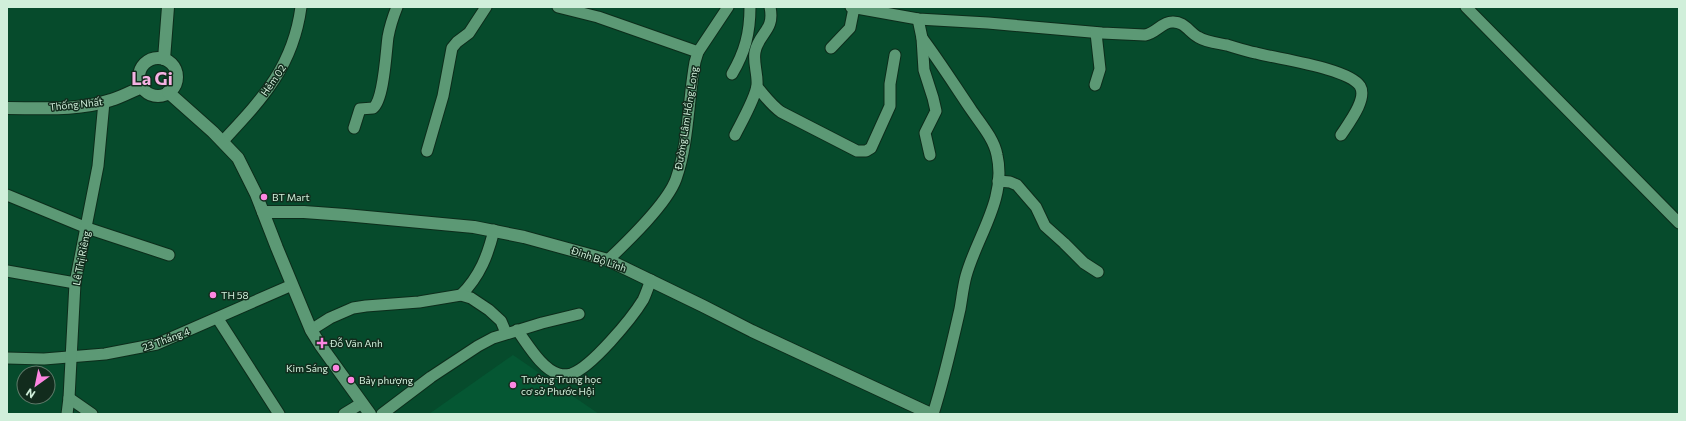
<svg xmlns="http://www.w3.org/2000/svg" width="1686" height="421" viewBox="0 0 1686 421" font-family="Commissioner,sans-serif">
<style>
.built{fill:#055733}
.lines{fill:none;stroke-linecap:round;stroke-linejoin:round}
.street-casing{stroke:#0c2d1b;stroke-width:13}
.secondary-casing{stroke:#0c2d1b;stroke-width:14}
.street{stroke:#5c9975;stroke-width:11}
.secondary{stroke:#5c9975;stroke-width:12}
.poi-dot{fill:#fd86e1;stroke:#122c1d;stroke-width:1.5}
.labels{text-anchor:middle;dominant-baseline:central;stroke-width:3;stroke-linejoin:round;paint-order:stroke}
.street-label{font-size:10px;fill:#d0efda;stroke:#122c1d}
.poi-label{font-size:10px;fill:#d0efda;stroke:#122c1d;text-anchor:start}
.town-label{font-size:18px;font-weight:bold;fill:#f5b2e3;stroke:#122c1d}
</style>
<rect width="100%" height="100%" fill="#064b2c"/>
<path class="built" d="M513 355 599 414H429Z"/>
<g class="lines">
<g class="street-casing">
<g id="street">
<path d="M558 7 598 17 698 52"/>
<path d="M851 7 918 19 988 23 1102 33 1145 35C1156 33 1162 22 1172 22 1184 21 1189 32 1198 37 1206 42 1217 43 1227 45 1237 48 1246 51 1256 53 1277 59 1348 68 1360 86 1368 99 1348 124 1341 135"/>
<path d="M1466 7 1679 223"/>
<path d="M918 19 922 38 924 70 933 98 936 111 925 133 930 155"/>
<path d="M922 38C940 62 955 86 972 111 981 124 994 139 997 155 1007 199 977 236 966 276 963 287 962 298 960 309 952 344 944 380 933 414"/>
<path d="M831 48 850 28 854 8"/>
<path d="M732 74C745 52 750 33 750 7"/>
<path d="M1095 85 1100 69 1096 33"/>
<path d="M757 87C765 96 771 105 781 112L857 151H866L871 148 890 106V84L895 55"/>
<path d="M354 128 360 109 373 108C384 100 386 51 388 37 390 26 393 17 397 7"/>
<path d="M735 135C741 123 756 97 757 85 758 74 753 63 755 52 759 32 775 31 770 7"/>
<path d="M223 141C262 99 293 67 301 7"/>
<path d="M427 151 443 96 452 48 457 42 469 33 486 7"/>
<path d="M998 181 1010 182 1017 185 1036 207 1045 226 1064 243 1084 263 1098 272"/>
<path d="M7 195 87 228 169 255"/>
<path d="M608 260C627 242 667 204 676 179 689 142 688 100 695 62L698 52 728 7"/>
<path d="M7 271 75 283"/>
<path d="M461 295C480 276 488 255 494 230"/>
<path d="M218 319 279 414"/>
<path d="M311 330 330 318 353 308 366 306 419 302 461 295 471 298 489 310 501 321 506 333"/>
<path d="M517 330C527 343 542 370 559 374 562 375 567 375 571 374 591 368 632 318 643 300 646 294 648 287 651 280"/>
<path d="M7 358 44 359 105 354 157 344 292 285"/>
<path d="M69 398 92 414"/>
<path d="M67 414 69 398 75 283 98 166 104 102"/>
<path d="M344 414 362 403"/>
<path d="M382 414 431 377 478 346 493 338 542 323 579 314"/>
</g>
</g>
<g class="secondary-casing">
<g id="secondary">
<circle cx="158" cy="77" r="19"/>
<path d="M164 59 168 7"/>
<path d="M168 92 213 132 238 158 256 194 277 248 311 330 321 346 370 414"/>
<path d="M7 108C41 108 78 111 111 100 122 97 132 91 142 87"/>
<path d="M263 212H304L345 215 474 227 524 237 608 260 703 306 752 331 931 414"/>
</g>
</g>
<use href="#street" class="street"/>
<use href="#secondary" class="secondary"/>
</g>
<g class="poi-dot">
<circle cx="264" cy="197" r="4"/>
<circle cx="213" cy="295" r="4"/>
<path d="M320 337h4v4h4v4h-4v4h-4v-4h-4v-4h4z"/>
<circle cx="336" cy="368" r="4"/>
<circle cx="351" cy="380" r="4"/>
<circle cx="513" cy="385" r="4"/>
</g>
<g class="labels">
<g class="street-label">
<text transform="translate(273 80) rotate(-55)">Hẻm 02</text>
<text transform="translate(76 104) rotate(-6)">Thống Nhất</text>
<text transform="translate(686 118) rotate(-81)">Đường Lâm Hồng Long</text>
<text transform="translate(81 258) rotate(-79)">Lê Thị Riêng</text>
<text transform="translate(599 259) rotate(19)">Đinh Bộ Lĩnh</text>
<text transform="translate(166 339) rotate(-20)">23 Tháng 4</text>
</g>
<g class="poi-label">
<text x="272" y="197">BT Mart</text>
<text x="221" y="295">TH 58</text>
<text x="330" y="343">Đỗ Văn Anh</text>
<text x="328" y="368" text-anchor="end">Kim Sáng</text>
<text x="521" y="379">Trường Trung học<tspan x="521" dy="12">cơ sở Phước Hội</tspan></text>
<text x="359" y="380">Bảy phượng</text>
</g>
<g class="town-label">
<text x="152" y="78">La Gi</text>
</g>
</g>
<rect width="1686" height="421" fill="none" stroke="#d0efda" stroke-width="16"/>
<g transform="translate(36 385) rotate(213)"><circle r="19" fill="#122c1d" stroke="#5e7a69"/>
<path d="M0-3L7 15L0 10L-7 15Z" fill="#fd86e1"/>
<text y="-6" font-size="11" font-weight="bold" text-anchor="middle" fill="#d0efda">N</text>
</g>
</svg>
